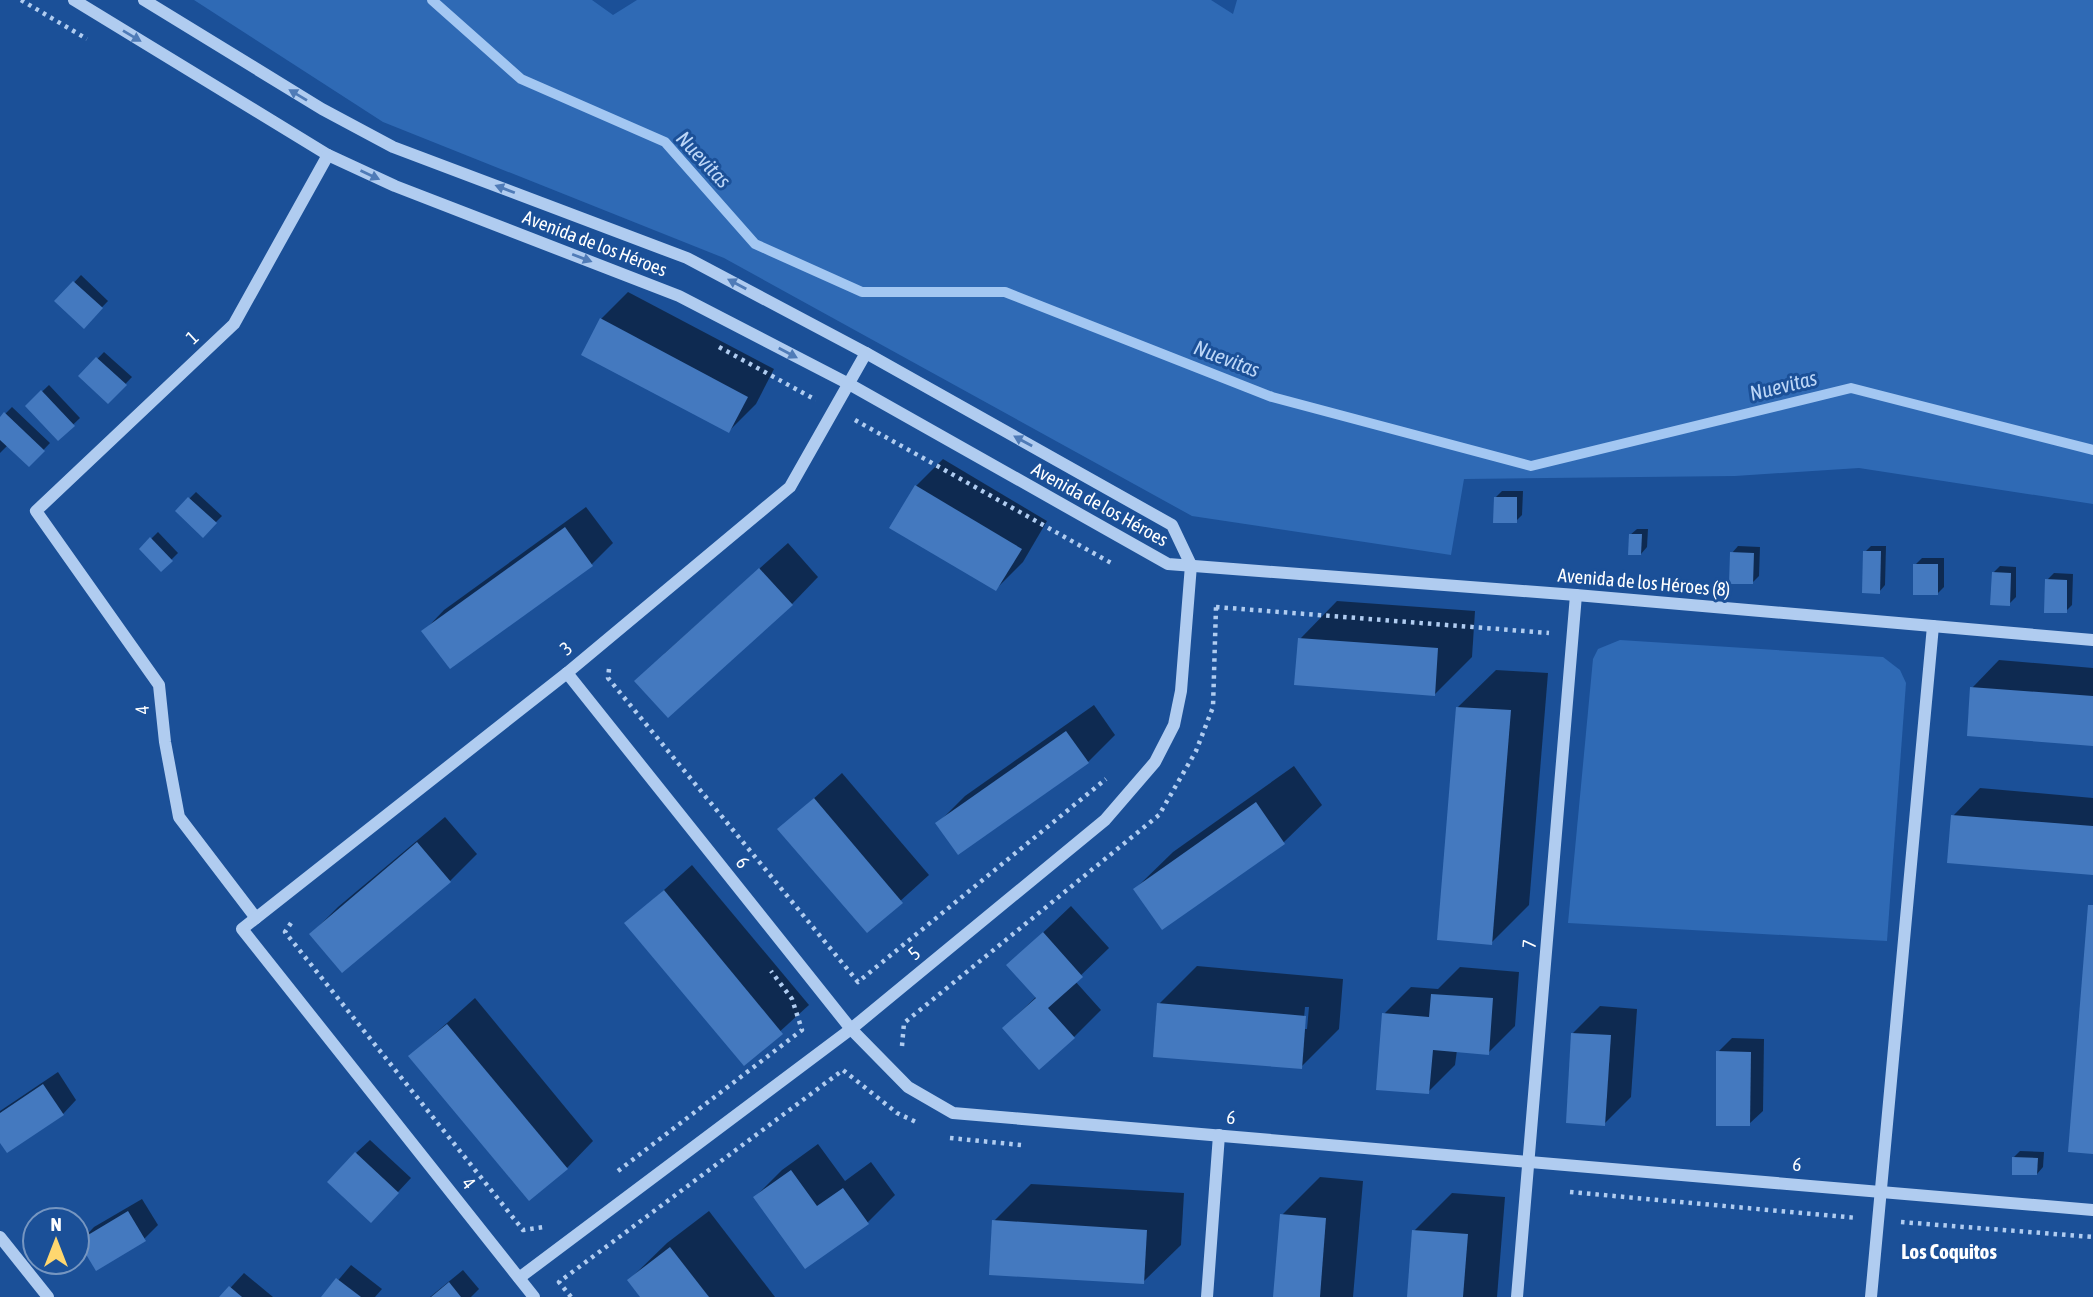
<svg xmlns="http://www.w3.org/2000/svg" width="2093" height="1297" viewBox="0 0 2093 1297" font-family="'Asap Condensed',sans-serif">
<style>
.green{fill:#2f6ab5}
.shadow{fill:#0007;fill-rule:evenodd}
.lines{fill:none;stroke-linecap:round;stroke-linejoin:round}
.stream{stroke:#a3c7f2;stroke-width:10}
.building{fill:#4479bf}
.path{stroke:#b0ccf0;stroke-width:4.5;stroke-dasharray:3.5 5;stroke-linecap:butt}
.minor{stroke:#b0ccf0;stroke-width:12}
.oneway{fill:#4f7bb7}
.labels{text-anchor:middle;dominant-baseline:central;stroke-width:6;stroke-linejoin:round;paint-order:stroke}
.street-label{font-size:19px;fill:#fff;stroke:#1b5098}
.water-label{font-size:21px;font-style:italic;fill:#bcd6f7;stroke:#1b5098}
.neighbourhood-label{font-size:21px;font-weight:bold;fill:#fff;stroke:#1b5098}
</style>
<rect width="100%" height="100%" fill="#1b5098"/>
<g class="green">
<path d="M194 0H592L613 15 637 0H1211L1233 14 1237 0H2093V504L1859 468 1735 476 1464 479 1451 555 1192 516 724 258 383 122Z"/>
<path d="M1620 640 1883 657 1900 670 1906 683 1887 941 1568 923 1593 659 1598 649Z"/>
</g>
<g class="shadow">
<path d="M81 275 108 301 84 326 57 301Z"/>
<path d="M628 292 774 369 756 404 729 431 601 319Z"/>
<path d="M104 352 132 377 108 402 81 376Z"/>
<path d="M49 385 80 418 58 439 27 406Z"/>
<path d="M12 407 50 443 29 465 8 445 0 453V419Z"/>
<path d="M943 459 1047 521 1023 562 996 589 916 486Z"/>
<path d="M1502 491H1523L1522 515 1516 521 1496 497Z"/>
<path d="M196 492 222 516 203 535 177 511Z"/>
<path d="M586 507 613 543 592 564 450 667 424 631 444 610Z"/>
<path d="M1637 529H1648L1647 547 1641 554 1630 535Z"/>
<path d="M158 532 178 553 161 570 141 549Z"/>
<path d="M788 543 818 577 792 604 664 654Z"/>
<path d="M1738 546 1760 547 1759 576 1753 582 1732 553Z"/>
<path d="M1871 546H1886L1885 585 1879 592 1865 552Z"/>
<path d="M1922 558H1944V587L1937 594 1915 565Z"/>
<path d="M2000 566 2016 567V597L2009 604 1993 573Z"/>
<path d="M2054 573 2073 574 2072 605 2066 611 2047 580Z"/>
<path d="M1337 601 1475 611 1472 657 1434 695 1300 639Z"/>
<path d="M1999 660 2093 668V745L1972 688Z"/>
<path d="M1496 670 1548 673 1529 905 1491 943 1458 707Z"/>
<path d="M1094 705 1115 735 1088 762 959 853 938 823 965 796Z"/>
<path d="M1294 766 1322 805 1284 842 1162 928 1135 889 1173 852Z"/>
<path d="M842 773 929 875 867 931 780 829Z"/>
<path d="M1980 788 2093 798V873L1953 816Z"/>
<path d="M445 817 477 854 450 881 311 934 338 907Z"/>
<path d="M692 865 809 1005 744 1064 627 923Z"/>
<path d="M1071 906 1109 948 1075 981 1101 1010 1074 1037 1004 1028 1037 996 1009 965Z"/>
<path d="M1197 966 1343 979 1339 1029 1301 1067 1159 1004ZM1305 1007H1309L1307 1029H1303Z"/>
<path d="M1460 967 1519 972 1515 1026 1488 1053 1457 1050 1455 1065 1428 1092 1384 1014 1411 987 1438 989Z"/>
<path d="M475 998 593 1141 567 1168 410 1056Z"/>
<path d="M1600 1006 1637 1009 1631 1097 1604 1124 1573 1033Z"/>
<path d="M1732 1038 1764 1039 1763 1111 1749 1124 1718 1052Z"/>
<path d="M58 1072 76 1100 63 1114 0 1140V1111Z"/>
<path d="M370 1140 411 1178 384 1207 356 1153Z"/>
<path d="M818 1144 845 1181 871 1162 895 1195 868 1222 806 1267 755 1197 782 1170Z"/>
<path d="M2020 1151 2044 1152 2043 1167 2037 1174 2014 1157Z"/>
<path d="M1320 1177 1363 1181 1353 1297H1275L1282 1215Z"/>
<path d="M1031 1184 1184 1193 1181 1245 1143 1282 994 1221Z"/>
<path d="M1452 1193 1505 1197 1497 1297H1409L1414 1231Z"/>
<path d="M142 1199 158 1225 144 1239 81 1241 94 1227Z"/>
<path d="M709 1211 775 1297H642L629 1280 667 1243Z"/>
<path d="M351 1265 382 1289 375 1297H324Z"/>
<path d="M463 1270 479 1289 471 1297H430Z"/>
<path d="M244 1273 273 1297H222Z"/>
</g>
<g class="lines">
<path class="stream" d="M432 0 521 79 665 142 755 244 862 292H1005L1272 397 1531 466 1851 388 2093 450"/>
</g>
<g class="building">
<path d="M73 281 103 308 84 329 54 301Z"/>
<path d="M600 318 748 397 729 433 581 355Z"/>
<path d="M96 357 127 385 108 404 78 376Z"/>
<path d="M41 390 75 426 58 441 25 406Z"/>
<path d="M4 412 45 451 29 467 0 440V417Z"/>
<path d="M915 485 1022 549 996 591 889 528Z"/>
<path d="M188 497 217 523 203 538 175 511Z"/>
<path d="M1494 497H1517V523H1493Z"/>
<path d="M565 527 593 566 450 669 421 631Z"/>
<path d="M1629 534H1642L1641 555H1628Z"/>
<path d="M150 537 173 561 161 572 139 549Z"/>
<path d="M1863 551H1881L1880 594 1862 593Z"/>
<path d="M1730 552 1754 553 1753 584H1729Z"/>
<rect x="1913" y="564" width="25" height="31"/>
<path d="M759 568 793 605 668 718 634 681Z"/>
<path d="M1992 572 2011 573 2010 606 1990 605Z"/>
<path d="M2045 579 2067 580V613H2044Z"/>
<path d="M1298 638 1438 648 1435 696 1294 685Z"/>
<path d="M1970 687 2093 696V746L1967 736Z"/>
<path d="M1456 707 1511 710 1492 945 1437 940Z"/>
<path d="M1066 731 1089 763 958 855 935 823Z"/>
<path d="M814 798 903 903 867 933 777 829Z"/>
<path d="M1256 802 1285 844 1162 930 1133 889Z"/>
<path d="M1951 815 2093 826V875L1947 863Z"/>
<path d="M417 842 451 882 342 973 309 934Z"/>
<path d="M664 890 783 1034 744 1066 624 923Z"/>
<path d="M2088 905H2093V1154L2068 1152Z"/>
<path d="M1043 932 1083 977 1048 1008 1075 1038 1039 1070 1002 1028 1036 998 1006 965Z"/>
<path d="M1431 994 1493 998 1489 1055 1433 1050 1429 1094 1376 1090 1382 1013 1429 1017Z"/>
<path d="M1157 1003 1306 1016 1302 1069 1153 1057Z"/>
<path d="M447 1024 568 1169 529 1201 408 1056Z"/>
<path d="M1571 1033 1611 1035 1605 1126 1566 1123Z"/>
<path d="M1716 1051 1751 1052 1750 1126H1716Z"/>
<path d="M43 1084 64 1115 7 1153 0 1143V1113Z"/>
<path d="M355 1152 399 1193 371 1223 327 1182Z"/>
<path d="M2012 1157 2038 1158 2037 1175H2012Z"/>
<path d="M791 1170 817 1206 843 1188 869 1224 805 1269 753 1197Z"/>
<path d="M128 1211 146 1241 96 1271 78 1241Z"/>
<path d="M1280 1214 1326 1218 1320 1297H1273Z"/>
<path d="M992 1220 1147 1230 1144 1284 989 1275Z"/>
<path d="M1412 1230 1468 1234 1463 1297H1407Z"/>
<path d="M670 1247 709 1297H640L627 1280Z"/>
<path d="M336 1278 361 1297H321Z"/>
<path d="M449 1282 461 1297H431Z"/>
<path d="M229 1286 242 1297H219Z"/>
</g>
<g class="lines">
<g class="path">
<path d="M21 0 87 39"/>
<path d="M719 347 816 400"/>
<path d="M855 420 1113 564"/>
<path d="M1216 607 1549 633"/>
<path d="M609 669 608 678 858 982 1106 779"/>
<path d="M291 923 285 932 523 1230 544 1227"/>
<path d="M902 1046 904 1023 1159 815 1196 751 1213 707 1216 607"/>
<path d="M950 1138 1021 1145"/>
<path d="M618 1171 802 1030 792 999 771 971"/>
<path d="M1570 1192 1857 1218"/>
<path d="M1901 1222 2093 1237"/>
<path d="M571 1297 559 1282 843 1070 897 1113 916 1122"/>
</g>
<g class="minor">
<path d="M74 0 328 155 395 186 679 296 849 384 1168 564 1576 595 2093 640"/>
<path d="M144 0 322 109 393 147 687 258 866 353 1172 525 1191 565 1181 691 1174 725 1155 762 1105 820 851 1029 519 1278"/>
<path d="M567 673 851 1029 908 1087 953 1113 2093 1210"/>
<path d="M256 918 179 817 165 742 159 685 36 511 234 324 328 155"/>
<path d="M0 1237 48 1297"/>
<path d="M534 1297 242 929 567 673 790 487 866 353"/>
<path d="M1207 1297 1219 1135"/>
<path d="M1517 1297 1576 595"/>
<path d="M1871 1297 1933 626"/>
</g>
</g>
<defs><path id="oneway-solid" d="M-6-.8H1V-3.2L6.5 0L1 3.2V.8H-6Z" transform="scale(1.75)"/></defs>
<g class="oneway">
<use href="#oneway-solid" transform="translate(132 36) rotate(31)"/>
<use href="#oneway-solid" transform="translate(298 95) rotate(-149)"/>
<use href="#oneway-solid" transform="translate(370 175) rotate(25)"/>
<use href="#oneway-solid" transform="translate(505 189) rotate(-159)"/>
<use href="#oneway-solid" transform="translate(582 258) rotate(21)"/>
<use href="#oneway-solid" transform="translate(737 284) rotate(-152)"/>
<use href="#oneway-solid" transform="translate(788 353) rotate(28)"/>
<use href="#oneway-solid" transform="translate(1023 441) rotate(-151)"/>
</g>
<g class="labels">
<g class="street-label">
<text transform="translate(595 243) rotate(21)">Avenida de los Héroes</text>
<text transform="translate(192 337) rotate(-43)">1</text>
<text transform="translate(1100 504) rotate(29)">Avenida de los Héroes</text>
<text transform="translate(1644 582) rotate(5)">Avenida de los Héroes (8)</text>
<text transform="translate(566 648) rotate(-40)">3</text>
<text transform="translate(142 710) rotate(-95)">4</text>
<text transform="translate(743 862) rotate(51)">6</text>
<text transform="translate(1529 944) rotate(-85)">7</text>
<text transform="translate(914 953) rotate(-40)">5</text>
<text transform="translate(1231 1117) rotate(5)">6</text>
<text transform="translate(1797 1164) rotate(5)">6</text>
<text transform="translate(469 1183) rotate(52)">4</text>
</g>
<g class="water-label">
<text transform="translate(704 159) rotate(47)">Nuevitas</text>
<text transform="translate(1227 358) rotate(21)">Nuevitas</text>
<text transform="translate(1783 385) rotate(-14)">Nuevitas</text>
</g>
<g class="neighbourhood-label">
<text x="1949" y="1251">Los Coquitos</text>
</g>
</g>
<g transform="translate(56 1241)"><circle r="33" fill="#1b5098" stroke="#7696c1" stroke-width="2"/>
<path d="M0-5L12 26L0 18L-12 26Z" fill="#ffd76f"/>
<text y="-10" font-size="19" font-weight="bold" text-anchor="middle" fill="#ffffff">N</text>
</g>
</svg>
